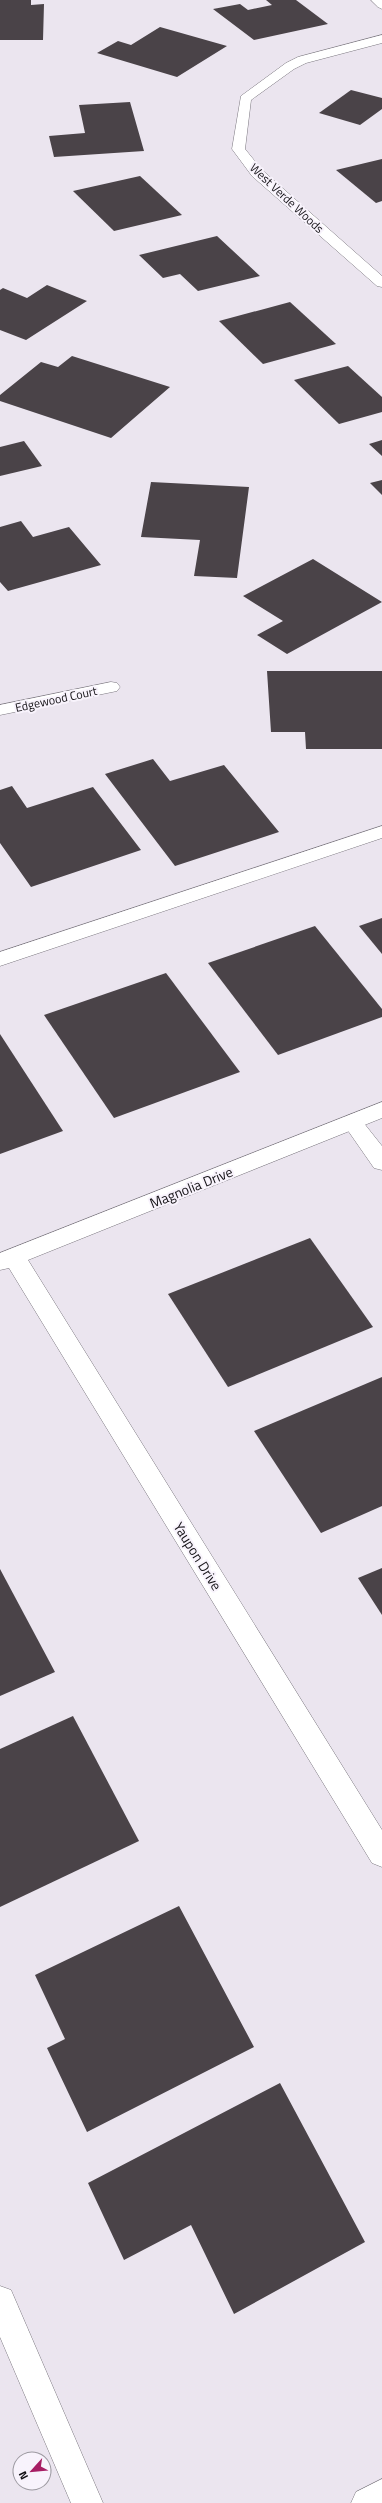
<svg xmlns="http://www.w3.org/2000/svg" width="382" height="2503" viewBox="0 0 382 2503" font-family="'Titillium Web',sans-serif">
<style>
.building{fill:#4a4348}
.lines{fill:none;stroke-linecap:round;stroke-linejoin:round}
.service-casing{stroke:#7b777f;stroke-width:1}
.minor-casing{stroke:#7b777f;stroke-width:1}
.service{fill:#fff;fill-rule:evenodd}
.minor{fill:#fff;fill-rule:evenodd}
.labels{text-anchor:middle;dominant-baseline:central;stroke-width:4;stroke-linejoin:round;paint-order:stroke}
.far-street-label{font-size:12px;fill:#131115;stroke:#f8f3fc}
.street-label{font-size:14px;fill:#131115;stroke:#f8f3fc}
</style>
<rect width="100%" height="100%" fill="#ebe5ef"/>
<g class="building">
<path d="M0 0H31V5L44 4 43 40H0Z"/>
<path d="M266 0H296L328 24 254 40 213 9 240 4 248 10 272 5Z"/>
<path d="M160 27 227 46 177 77 97 53 118 41 131 45Z"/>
<path d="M351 90 382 98V109L360 125 319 113Z"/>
<path d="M130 102 144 151 54 157 49 136 85 133 79 105Z"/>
<path d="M382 159V201L376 203 336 170Z"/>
<path d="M140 176 182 215 114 231 73 191Z"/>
<path d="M217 236 260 276 198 291 180 274 163 278 139 255Z"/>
<path d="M47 285 87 301 26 340 0 330V290L3 288 27 298Z"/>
<path d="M290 302 336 344 263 364 219 321Z"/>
<path d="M72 356 170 387 111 438 0 401V395L41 362 58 367Z"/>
<path d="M348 366 382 397V412L339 424 294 380Z"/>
<path d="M382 440V456L369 444Z"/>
<path d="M24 441 42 466 0 476V447Z"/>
<path d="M382 480V495L370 483Z"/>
<path d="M151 482 249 487 237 578 194 576 200 540 141 537Z"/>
<path d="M21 521 33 537 69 527 101 565 8 591 0 582V527Z"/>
<path d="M313 559 382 602 287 654 257 635 283 621 243 596Z"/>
<path d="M267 671H382V749H306L305 732H271Z"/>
<path d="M153 759 170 781 224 765 279 832 175 866 105 774Z"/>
<path d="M12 786 27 808 93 787 141 850 31 887 0 843V790Z"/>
<path d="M382 918V954L359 926Z"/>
<path d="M315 926 382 1009V1017L278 1055 208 963Z"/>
<path d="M166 973 240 1072 114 1118 44 1015Z"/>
<path d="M0 1034 63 1131 0 1154Z"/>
<path d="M310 1238 373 1327 228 1387 168 1294Z"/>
<path d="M382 1377V1506L321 1533 254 1431Z"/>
<path d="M382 1568V1615L358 1578Z"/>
<path d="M0 1569 55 1672 0 1696Z"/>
<path d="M73 1716 139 1841 0 1907V1749Z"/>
<path d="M179 1906 254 2047 87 2132 47 2048 65 2039 35 1975Z"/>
<path d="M280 2083 365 2242 234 2314 191 2225 124 2260 88 2183Z"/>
</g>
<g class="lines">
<g class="service-casing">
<g id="service">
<path d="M382 826V838L0 966V952Z"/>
<path d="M352 1114 359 1117 382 1146V1170L374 1168 342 1122 345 1117Z"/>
<path d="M0 2286 11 2290 103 2503H71L0 2337Z"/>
</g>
</g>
<g class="minor-casing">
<g id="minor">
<path d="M371 0H382V9L378 7Z"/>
<path d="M382 35V43L306 63 294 69 251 100 245 149 262 170 382 276V287L377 286 252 176 232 149 241 96 286 63 298 57Z"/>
<path d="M111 682 117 683 120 687 117 691 0 715V705Z"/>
<path d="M382 1102V1118L28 1260 382 1830V1867L372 1863 9 1268 0 1270V1253Z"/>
<path d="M382 2479V2503H351L356 2492Z"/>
</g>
</g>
<use href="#service" class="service"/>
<use href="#minor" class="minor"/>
</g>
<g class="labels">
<g class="far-street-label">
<text transform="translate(287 198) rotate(43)">West Verde Woods</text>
<text transform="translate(56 699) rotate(-12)">Edgewood Court</text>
</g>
<g class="street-label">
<text transform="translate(191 1187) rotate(-22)">Magnolia Drive</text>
<text transform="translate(198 1556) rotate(58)">Yaupon Drive</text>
</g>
</g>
<g transform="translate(32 2471) rotate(243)"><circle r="19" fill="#f8f3fc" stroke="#9c99a0"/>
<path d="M0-3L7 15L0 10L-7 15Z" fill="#a71e64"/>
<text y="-6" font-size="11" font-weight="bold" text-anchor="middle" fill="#131115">N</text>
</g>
</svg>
